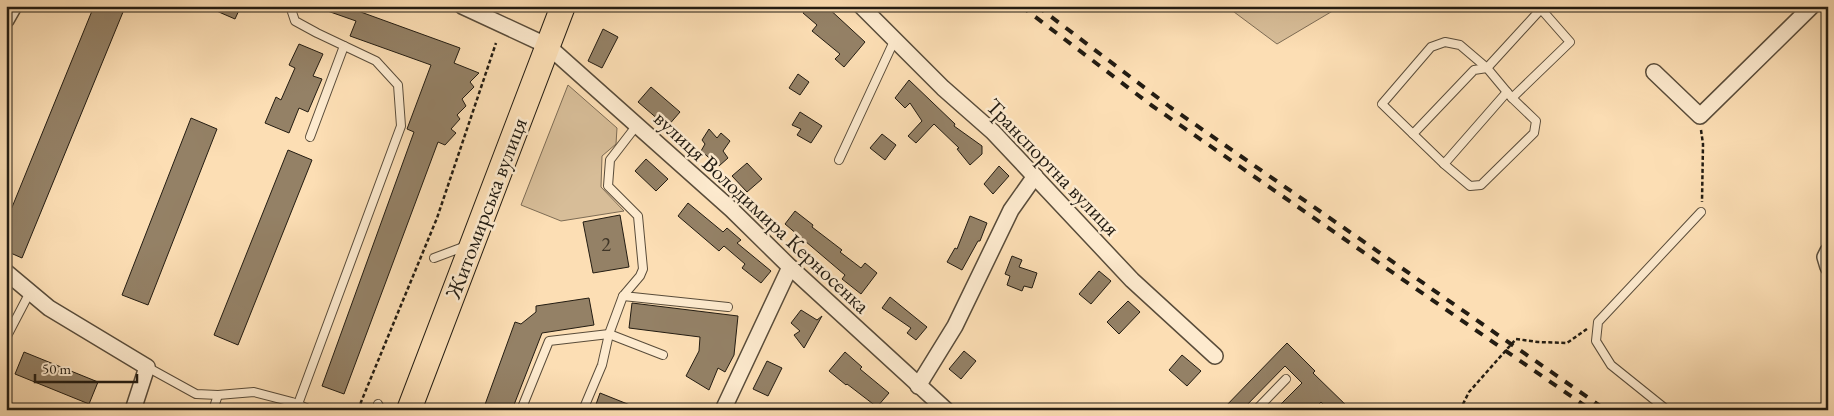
<svg xmlns="http://www.w3.org/2000/svg" width="1834" height="416" viewBox="0 0 1834 416" font-family="'EB Garamond',serif">
<style>
.green{fill:#d7bd98;stroke:#7d6c55}
.building{fill:#948166;stroke:#231c12}
.lines{fill:none;stroke-linecap:round;stroke-linejoin:round}
.service-casing{stroke:#594c3a;stroke-width:10}
.minor-casing{stroke:#594c3a;stroke-width:18}
.primary-casing{stroke:#231c12;stroke-width:26}
.path{stroke:#231c12;stroke-width:2.5;stroke-dasharray:4 2.5;stroke-linecap:butt}
.service{stroke:#fdeace;stroke-width:8}
.minor{stroke:#fdeace;stroke-width:15}
.primary{stroke:#fcdeb4;stroke-width:24}
.rail{stroke:#231c12;stroke-width:4;stroke-dasharray:9 9;stroke-linecap:butt}
.labels{text-anchor:middle;dominant-baseline:central;stroke-width:5;stroke-linejoin:round;paint-order:stroke}
.number-label{font-size:20px;fill:#3f3527}
.street-label{font-size:22px;fill:#231c12;stroke:#fdeace}
</style>
<rect width="100%" height="100%" fill="#fcdeb4"/>
<filter id="stains"><feTurbulence type="fractalNoise" baseFrequency=".004" numOctaves="4"/><feColorMatrix values="0 0 0 0 .2 0 0 0 0 .09 0 0 0 0 .02 0 0 0 .5 -.17"/></filter>
<radialGradient id="worn" r=".72"><stop offset=".6" stop-color="#630" stop-opacity="0"/><stop offset="1" stop-color="#630" stop-opacity=".3"/></radialGradient>
<g class="green">
<path d="M1226 6H1341L1277 44Z"/>
<path d="M568 85 617 128 616 144 602 156 601 187 624 211 561 221 521 205Z"/>
</g>
<g class="building">
<path d="M94 6H109L123 12 22 258 6 251V222Z"/>
<path d="M205 6H241L235 19Z"/>
<path d="M319 6H360L358 11 460 48 454 63 479 73 470 82 474 87 462 99 466 106 457 115 460 119 451 129 456 133 445 145 438 142 344 394 322 386 414 132 407 129 431 65 350 36 356 21 319 8Z"/>
<path d="M808 6H826L865 42 844 67 835 59 840 54 812 31 817 25 803 13Z"/>
<path d="M603 29 618 37 602 68 588 61Z"/>
<path d="M299 44 323 54 313 76 322 79 308 112 299 108 289 133 265 123 276 97 281 100 295 68 289 65Z"/>
<path d="M798 74 809 82 800 95 789 88Z"/>
<path d="M909 80 955 124 954 126 982 146V154L970 165 957 149 959 148 934 124 916 143 908 136 922 121 910 103 905 108 895 98Z"/>
<path d="M651 87 680 112 667 127 638 102Z"/>
<path d="M800 112 822 126 811 143 797 135 801 129 792 125Z"/>
<path d="M191 118 217 129 148 305 122 295Z"/>
<path d="M709 129 717 138 721 133 730 141 723 151 728 158 719 166 701 151 705 144 702 140Z"/>
<path d="M882 134 896 145 885 160 870 148Z"/>
<path d="M288 150 312 160 238 345 214 335Z"/>
<path d="M646 159 668 179 656 191 635 171Z"/>
<path d="M747 163 762 179 747 192 732 176Z"/>
<path d="M999 166 1009 176 993 194 984 184Z"/>
<path d="M688 203 723 232 727 228 741 240 737 243 771 271 761 283 742 268 745 264 724 246 719 251 678 216Z"/>
<path d="M795 211 813 225 812 227 842 250 840 252 861 268 865 263 877 273 861 294 842 279 845 275 785 224Z"/>
<path d="M620 215 629 267 593 273 583 222Z"/>
<path d="M970 216 987 223 980 241H978L962 270 947 262 955 248 957 249Z"/>
<path d="M1012 256 1022 260 1019 267 1037 273 1032 288 1024 286 1022 291 1007 285 1010 276 1005 274Z"/>
<path d="M1099 271 1111 281 1091 304 1079 294Z"/>
<path d="M890 297 927 327 916 340 907 333 911 328 882 308Z"/>
<path d="M589 298 594 325 542 333 512 410H483L515 322 521 324 536 312V306Z"/>
<path d="M1128 301 1140 312 1119 334 1107 322Z"/>
<path d="M632 303 738 316 734 355 725 372 718 368 709 390 686 376 699 351 700 337 629 328Z"/>
<path d="M801 310 817 320 822 316 804 348 794 335 800 331 791 323Z"/>
<path d="M1287 343 1315 371 1313 373 1351 410H1329L1321 402 1313 410H1275L1302 383 1285 366 1242 410H1222Z"/>
<path d="M964 351 976 361 961 379 949 369Z"/>
<path d="M24 352 98 382 89 404 15 374Z"/>
<path d="M845 352 862 367 860 369 889 393 877 407 847 384 846 385 829 371Z"/>
<path d="M1182 355 1201 371 1187 386 1169 370Z"/>
<path d="M767 361 782 368 768 396 753 389Z"/>
<path d="M600 393 640 409 639 410H594Z"/>
</g>
<g class="lines">
<g class="service-casing">
<g id="service">
<path d="M292 6 291 9 295 21 317 33 376 61 398 85 401 126 298 404"/>
<path d="M1541 9 1570 42 1512 98 1487 68 1541 9 1543 6"/>
<path d="M1487 68 1474 70 1413 134 1444 164 1507 92"/>
<path d="M637 125 610 160 608 186 638 216 643 269 640 276 623 296 728 307"/>
<path d="M1413 134 1382 104 1431 47 1445 42 1460 45 1487 68"/>
<path d="M310 137 344 46"/>
<path d="M839 160 895 39"/>
<path d="M1444 164 1470 186 1481 185 1534 133 1536 121 1512 98"/>
<path d="M434 258 466 246"/>
<path d="M6 338 30 292"/>
<path d="M147 367 196 394 218 395 254 392 292 402 311 410"/>
<path d="M378 404 381 410"/>
<path d="M213 410 218 395"/>
<path d="M521 410 549 341 609 334 663 355"/>
<path d="M583 410 602 365 609 334 623 296"/>
<path d="M1256 410 1286 379"/>
<path d="M1667 410 1611 365 1596 341 1598 322 1701 212"/>
</g>
</g>
<g class="minor-casing">
<g id="minor">
<path d="M462 6 548 46 732 210 790 267 946 410"/>
<path d="M861 6 943 88 993 132 1132 280 1215 356"/>
<path d="M6 20 14 6"/>
<path d="M1654 72 1700 116 1812 6"/>
<path d="M1828 251 1825 257 1828 267"/>
<path d="M6 272 49 308 147 367 133 410"/>
<path d="M918 386 955 326 1011 210 1035 176"/>
<path d="M723 410 790 267"/>
</g>
</g>
<g class="primary-casing">
<path id="primary" d="M409 410 563 6"/>
</g>
<g class="path">
<path d="M1701 130 1703 144 1702 202"/>
<path d="M359 410 361 402 437 218 496 43"/>
<path d="M1460 410 1469 392 1516 339 1538 342 1567 343 1587 329"/>
</g>
<use href="#service" class="service"/>
<use href="#minor" class="minor"/>
<use href="#primary" class="primary"/>
<g class="rail">
<path d="M1021 6 1151 105 1591 410"/>
<path d="M1037 6 1170 107 1606 410"/>
</g>
</g>
<g class="labels">
<g class="number-label">
<text x="606" y="244">2</text>
</g>
<g class="street-label">
<text transform="translate(1053 167) rotate(46)">Транспортна вулиця</text>
<text transform="translate(486 208) rotate(-69)">Житомирська вулиця</text>
<text transform="translate(762 212) rotate(43)">вулиця Володимира Керносенка</text>
</g>
</g>
<rect width="1834" height="416" fill="none" stroke="#fcdeb4" stroke-width="25"/>
<rect x="8" y="8" width="1819" height="401" fill="none" stroke="#231c12" stroke-width="2.5"/>
<rect x="12" y="12" width="1809" height="391" fill="none" stroke="#231c12"/>
<path d="M35 374v8h102v-8" fill="none" stroke="#231c12" stroke-width="2.5"/>
<text x="42" y="374" font-size="15" fill="#231c12" stroke="#fdeace" stroke-width="4" paint-order="stroke">50 m</text>
<rect width="100%" height="100%" filter="url(#stains)"/>
<rect width="100%" height="100%" fill="url(#worn)"/>
</svg>
